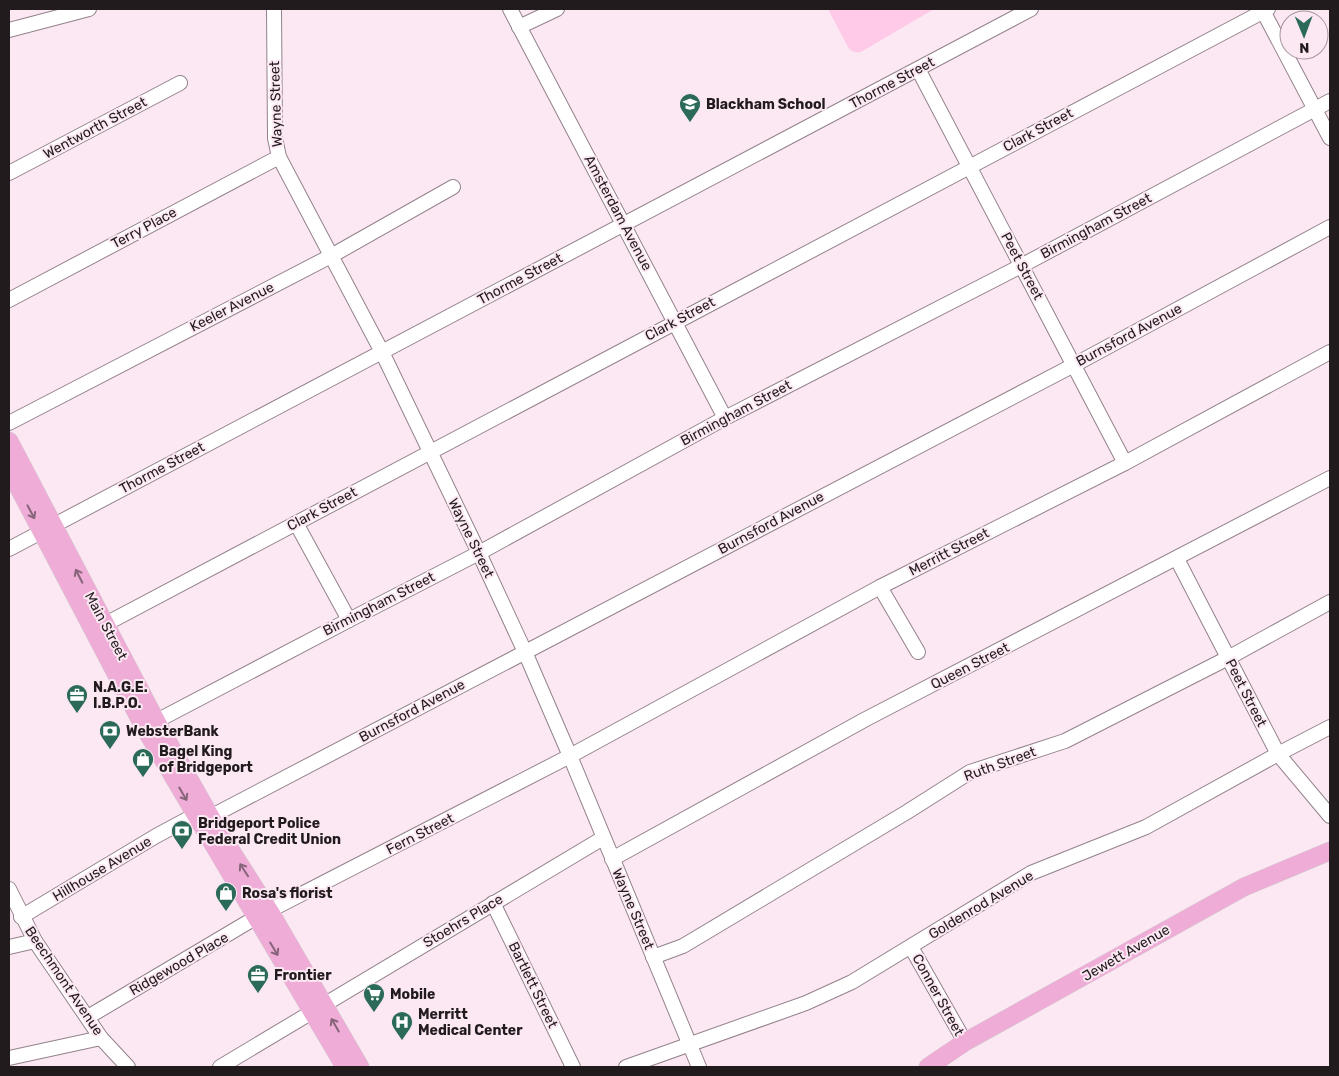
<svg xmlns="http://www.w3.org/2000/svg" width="1339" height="1076" viewBox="0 0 1339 1076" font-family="Rubik,sans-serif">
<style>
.green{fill:#ffc9e8}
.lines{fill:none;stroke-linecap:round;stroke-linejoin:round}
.minor-casing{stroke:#93828b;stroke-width:16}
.major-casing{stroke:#d3d1d2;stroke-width:19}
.minor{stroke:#fff;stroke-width:14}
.major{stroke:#eeacd6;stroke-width:18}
.oneway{stroke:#88647a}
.labels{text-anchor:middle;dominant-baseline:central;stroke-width:4;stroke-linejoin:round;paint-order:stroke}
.street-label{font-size:14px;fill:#211b1e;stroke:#fce8f3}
.poi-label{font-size:14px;font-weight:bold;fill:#211b1e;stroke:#fce8f3;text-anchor:start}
</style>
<rect width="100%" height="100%" fill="#fce8f3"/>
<path class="green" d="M828 9H934L861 52C855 53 852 52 848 47Z"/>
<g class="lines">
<g class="minor-casing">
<g id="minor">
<path d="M274 9 275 138 279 157 382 352 479 553 525 652 570 756 699 1067"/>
<path d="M510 9 725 418"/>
<path d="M1262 9 1330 138"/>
<path d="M519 27 557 9"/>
<path d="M9 30 89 9"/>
<path d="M918 69 1125 463"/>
<path d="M9 173 180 83"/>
<path d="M9 300 279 157"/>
<path d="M9 423 331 256 453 187"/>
<path d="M296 523 349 620"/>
<path d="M9 549 1031 9"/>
<path d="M1177 559 1278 754 1330 816"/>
<path d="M880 587 918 652"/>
<path d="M98 628 1268 9"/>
<path d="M147 726 349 620 479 553 725 418 1021 266 1330 101"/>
<path d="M612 859 866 719 1330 478"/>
<path d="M9 889 35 941 101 1038 128 1067"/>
<path d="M493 903 573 1067"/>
<path d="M21 917 156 836 195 815 210 817 1074 365 1330 227"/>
<path d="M9 947 35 941"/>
<path d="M911 947 965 1042"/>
<path d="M653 957 683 946 907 812 970 772 1065 741 1228 658 1330 602"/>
<path d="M88 1017 255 918 570 756 880 587 1125 463 1330 352"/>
<path d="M9 1058 101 1038"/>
<path d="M220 1067 603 838"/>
<path d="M626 1067 806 1003 852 982 1031 873 1146 827 1278 754 1330 727"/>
</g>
</g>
<g class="major-casing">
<g id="major">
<path d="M9 441 156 721 219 832 270 912 360 1067"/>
<path d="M9 469 144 727 345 1067"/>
<path d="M928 1067 965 1042 1244 887 1330 851"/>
</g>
</g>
<use href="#minor" class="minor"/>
<use href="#major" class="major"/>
</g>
<defs><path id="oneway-shaft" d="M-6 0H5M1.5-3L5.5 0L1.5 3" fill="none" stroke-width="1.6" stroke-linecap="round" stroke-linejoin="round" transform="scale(1.25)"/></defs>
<g class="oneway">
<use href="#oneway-shaft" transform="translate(31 512) rotate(62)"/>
<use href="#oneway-shaft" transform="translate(79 576) rotate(-117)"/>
<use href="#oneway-shaft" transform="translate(183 794) rotate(60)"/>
<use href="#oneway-shaft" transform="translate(244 870) rotate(-123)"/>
<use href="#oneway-shaft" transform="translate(274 949) rotate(59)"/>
<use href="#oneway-shaft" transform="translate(335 1025) rotate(-120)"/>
</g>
<defs>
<g id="school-pin" transform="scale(1.125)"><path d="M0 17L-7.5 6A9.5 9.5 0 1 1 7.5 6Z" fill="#2b6a58" stroke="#fce8f3"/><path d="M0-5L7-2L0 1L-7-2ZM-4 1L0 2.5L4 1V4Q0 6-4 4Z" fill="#fff"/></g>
<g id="office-pin" transform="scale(1.125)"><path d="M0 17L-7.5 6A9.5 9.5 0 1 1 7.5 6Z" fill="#2b6a58" stroke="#fce8f3"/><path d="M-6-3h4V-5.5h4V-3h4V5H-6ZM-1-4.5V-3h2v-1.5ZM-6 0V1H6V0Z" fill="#fff"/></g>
<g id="bank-pin" transform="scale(1.125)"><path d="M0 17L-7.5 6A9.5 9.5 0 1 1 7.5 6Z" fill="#2b6a58" stroke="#fce8f3"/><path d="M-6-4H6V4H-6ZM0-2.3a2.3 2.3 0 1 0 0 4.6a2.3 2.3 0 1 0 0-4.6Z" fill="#fff"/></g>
<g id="shop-pin" transform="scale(1.125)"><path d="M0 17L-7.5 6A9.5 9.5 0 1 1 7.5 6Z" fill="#2b6a58" stroke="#fce8f3"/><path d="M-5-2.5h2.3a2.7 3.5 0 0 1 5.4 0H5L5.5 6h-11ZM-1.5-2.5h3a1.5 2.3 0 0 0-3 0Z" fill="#fff"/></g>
<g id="supermarket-pin" transform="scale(1.125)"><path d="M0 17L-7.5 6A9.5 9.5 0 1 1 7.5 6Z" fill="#2b6a58" stroke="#fce8f3"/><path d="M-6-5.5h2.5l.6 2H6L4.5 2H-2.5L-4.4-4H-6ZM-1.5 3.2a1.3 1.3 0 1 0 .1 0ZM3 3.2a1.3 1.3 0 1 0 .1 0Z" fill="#fff"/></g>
<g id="hospital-pin" transform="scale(1.125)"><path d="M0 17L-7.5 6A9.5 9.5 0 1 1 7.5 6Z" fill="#2b6a58" stroke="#fce8f3"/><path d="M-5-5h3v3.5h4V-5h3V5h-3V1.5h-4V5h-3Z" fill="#fff"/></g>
</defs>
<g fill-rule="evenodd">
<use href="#school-pin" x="690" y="104"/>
<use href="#office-pin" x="77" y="695"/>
<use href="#bank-pin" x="110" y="731"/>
<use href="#shop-pin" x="143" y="759"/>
<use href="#bank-pin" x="182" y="831"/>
<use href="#shop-pin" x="226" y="893"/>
<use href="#office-pin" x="258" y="975"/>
<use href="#supermarket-pin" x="374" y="994"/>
<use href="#hospital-pin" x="402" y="1022"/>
</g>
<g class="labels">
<g class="street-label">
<text transform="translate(892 83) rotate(-28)">Thorme Street</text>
<text transform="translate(276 104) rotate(-92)">Wayne Street</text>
<text transform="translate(95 128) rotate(-28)">Wentworth Street</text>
<text transform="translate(1038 130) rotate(-28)">Clark Street</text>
<text transform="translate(618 213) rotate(62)">Amsterdam Avenue</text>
<text transform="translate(1096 226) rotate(-28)">Birmingham Street</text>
<text transform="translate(144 228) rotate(-28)">Terry Place</text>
<text transform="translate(1022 266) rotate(62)">Peet Street</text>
<text transform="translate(520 279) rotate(-28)">Thorme Street</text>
<text transform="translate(232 307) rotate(-27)">Keeler Avenue</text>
<text transform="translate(680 319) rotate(-28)">Clark Street</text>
<text transform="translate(1129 335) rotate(-28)">Burnsford Avenue</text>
<text transform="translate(736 413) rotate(-28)">Birmingham Street</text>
<text transform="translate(162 468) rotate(-28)">Thorme Street</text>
<text transform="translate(322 509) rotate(-28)">Clark Street</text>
<text transform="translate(771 523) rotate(-28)">Burnsford Avenue</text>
<text transform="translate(471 538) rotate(64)">Wayne Street</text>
<text transform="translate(949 552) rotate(-27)">Merritt Street</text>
<text transform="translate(379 604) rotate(-27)">Birmingham Street</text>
<text transform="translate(106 626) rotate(62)">Main Street</text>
<text transform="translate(970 666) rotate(-27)">Queen Street</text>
<text transform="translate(1246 693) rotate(63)">Peet Street</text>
<text transform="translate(412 711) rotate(-28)">Burnsford Avenue</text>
<text transform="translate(1000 764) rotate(-20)">Ruth Street</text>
<text transform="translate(420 834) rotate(-27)">Fern Street</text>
<text transform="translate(102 869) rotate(-31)">Hillhouse Avenue</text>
<text transform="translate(981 905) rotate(-31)">Goldenrod Avenue</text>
<text transform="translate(633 909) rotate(67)">Wayne Street</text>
<text transform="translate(463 921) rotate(-31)">Stoehrs Place</text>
<text transform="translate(1126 953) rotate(-30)">Jewett Avenue</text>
<text transform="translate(179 964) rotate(-30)">Ridgewood Place</text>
<text transform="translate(64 981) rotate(56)">Beechmont Avenue</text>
<text transform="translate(533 985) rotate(64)">Bartlett Street</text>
<text transform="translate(938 995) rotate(61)">Conner Street</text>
</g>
<g class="poi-label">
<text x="706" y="104">Blackham School</text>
<text x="93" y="687">N.A.G.E.<tspan x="93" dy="16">I.B.P.O.</tspan></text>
<text x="126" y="731">WebsterBank</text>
<text x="159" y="751">Bagel King<tspan x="159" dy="16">of Bridgeport</tspan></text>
<text x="198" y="823">Bridgeport Police<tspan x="198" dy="16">Federal Credit Union</tspan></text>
<text x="242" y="893">Rosa's florist</text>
<text x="274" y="975">Frontier</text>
<text x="390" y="994">Mobile</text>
<text x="418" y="1014">Merritt<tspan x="418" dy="16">Medical Center</tspan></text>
</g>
</g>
<rect width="1339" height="1076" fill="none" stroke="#211b1e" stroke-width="20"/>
<g transform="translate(1304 35) rotate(179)"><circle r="24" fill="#fce8f3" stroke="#a4969e"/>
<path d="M0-4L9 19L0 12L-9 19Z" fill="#2b6a58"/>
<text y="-8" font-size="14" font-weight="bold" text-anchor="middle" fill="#211b1e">N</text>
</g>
</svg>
